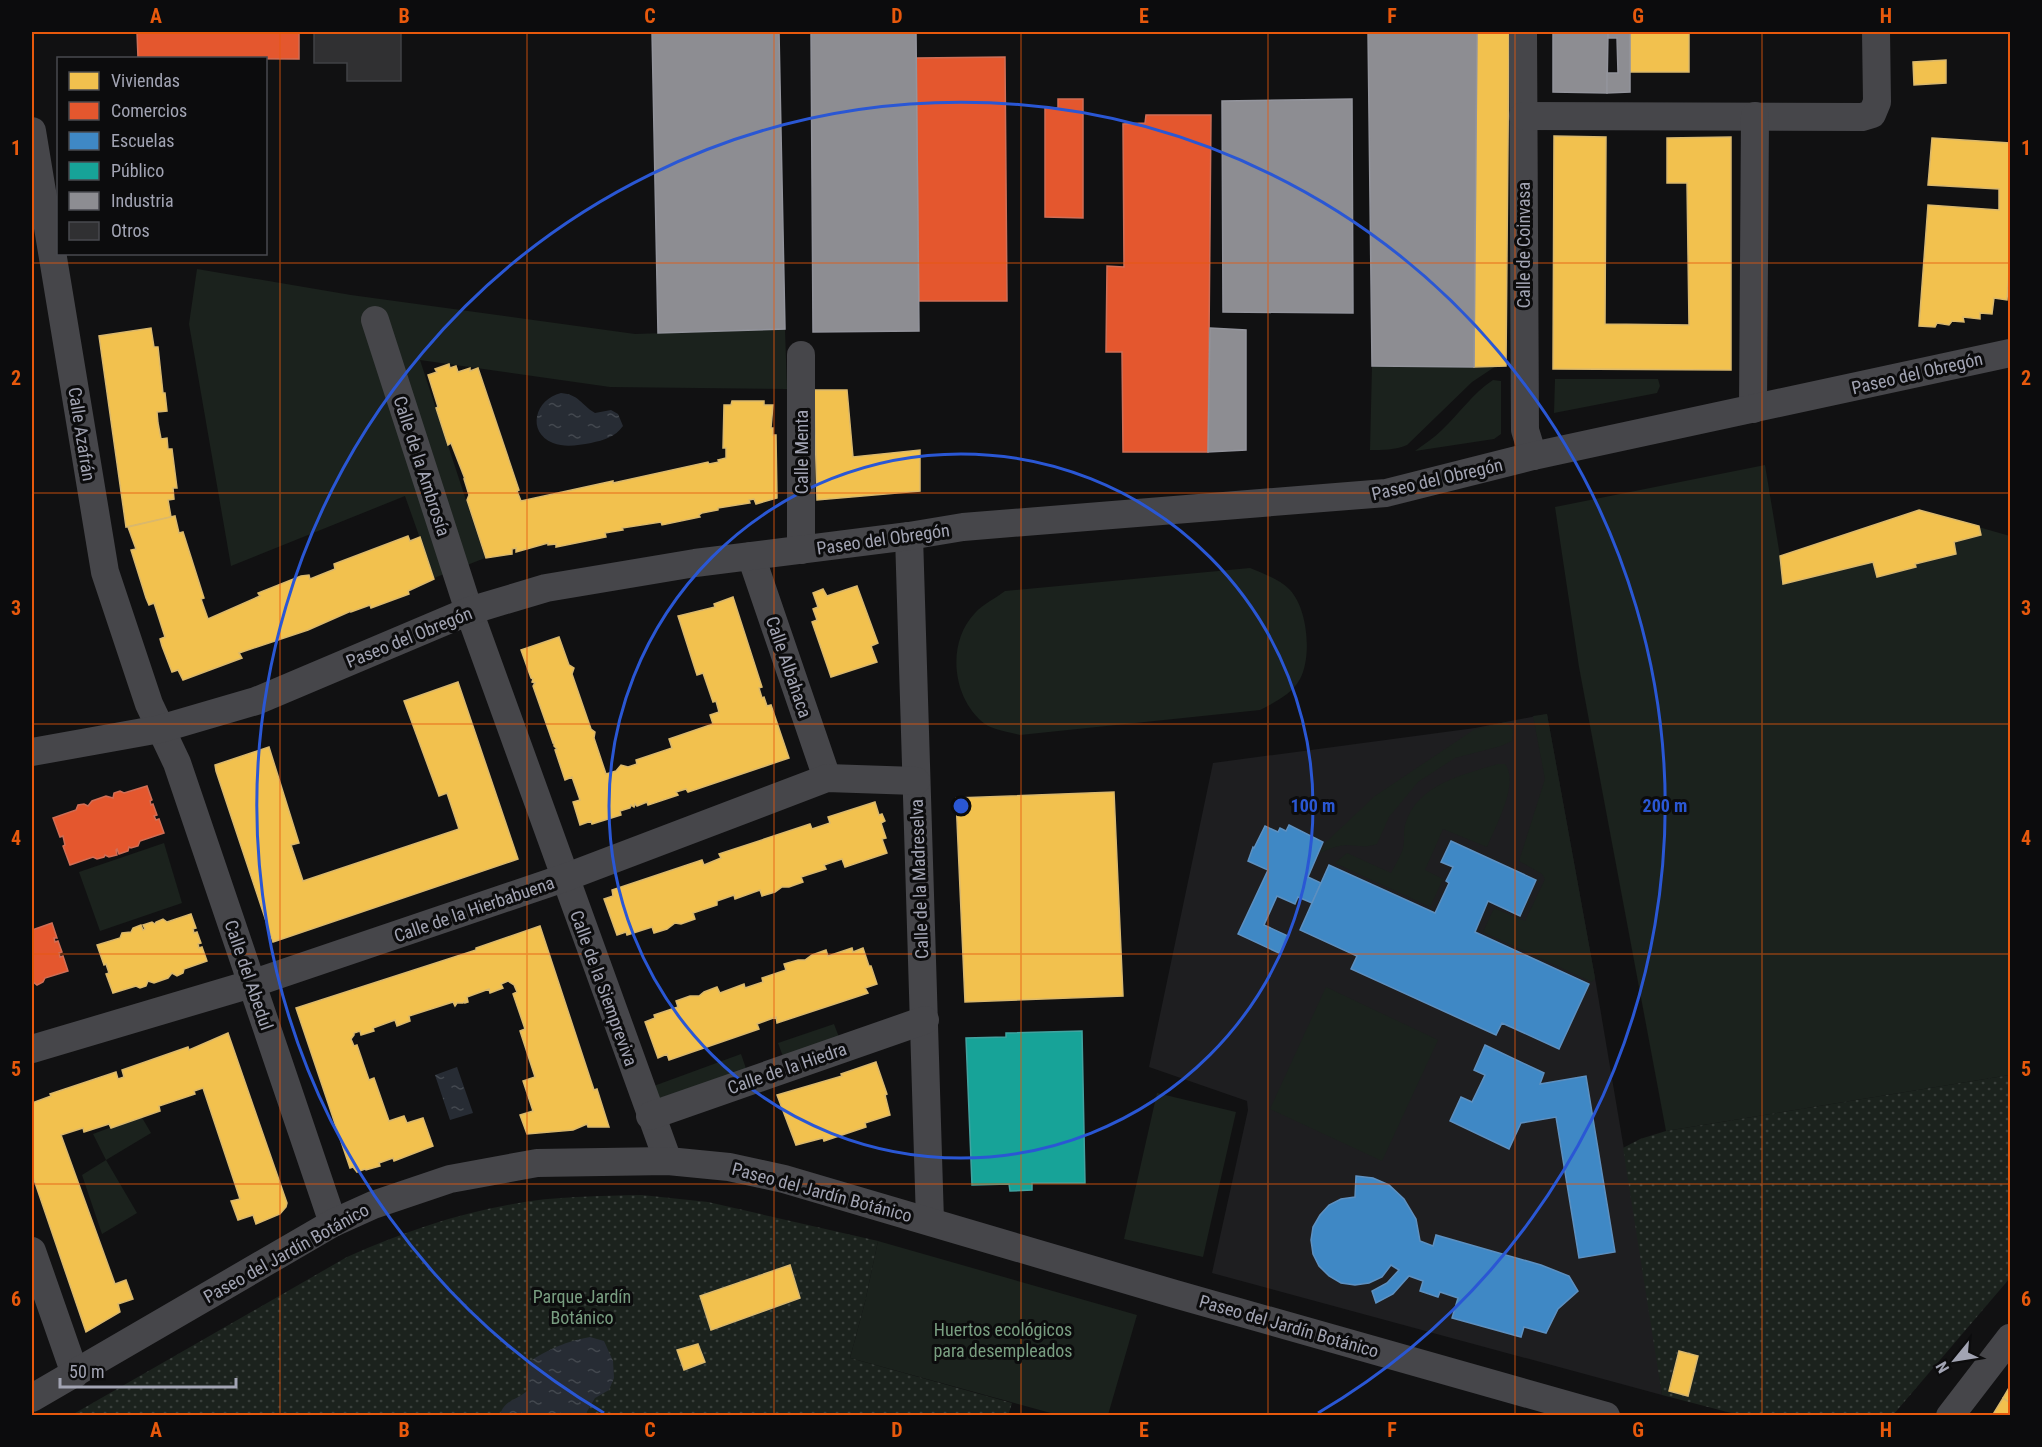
<svg xmlns="http://www.w3.org/2000/svg" width="2042" height="1447" viewBox="0 0 2042 1447" font-family="'Roboto Condensed',sans-serif">
<style>
.built{fill:#1e1e20}
.green{fill:#1b221d}
.park{fill:url(#park-dots)}
.water{fill:url(#water-ripples)}
.homes{fill:#f2c14e;stroke:#dab86c;stroke-width:1.5}
.shops{fill:#e4572e;stroke:#d06e56;stroke-width:1.5}
.schools{fill:#3f88c5;stroke:#5d90c0;stroke-width:1.5}
.public{fill:#17a398;stroke:#41a3a0;stroke-width:1.5}
.industry{fill:#8d8d92;stroke:#93949c;stroke-width:1.5}
.building{fill:#303032;stroke:#404146;stroke-width:1.5}
.lines{fill:none;stroke-linecap:round;stroke-linejoin:round}
.minor{stroke:#46464a;stroke-width:28}
.grid{fill:none;stroke:#e8590c;stroke-width:1.5;stroke-opacity:0.55}
.ring{fill:none;stroke:#2a57d4;stroke-width:3}
.labels{text-anchor:middle;dominant-baseline:central;stroke-width:6;stroke-linejoin:round;paint-order:stroke}
.street-label{font-size:18px;fill:#a2a4b3;stroke:#0c0c0d}
.park-label{font-size:18px;fill:#799e81;stroke:#0c0c0d}
.centre{fill:#2a57d4;stroke:#0c0c0d;stroke-width:3}
.ring-label{font-size:18px;text-anchor:middle;font-weight:bold;fill:#2a57d4;stroke:#0c0c0d;stroke-width:6;stroke-linejoin:round;paint-order:stroke}
.neatline{fill:none;stroke:#e8590c;stroke-width:2}
.grid-label{font-size:20px;text-anchor:middle;font-weight:bold;fill:#e8590c}
</style>
<defs>
<pattern id="park-dots" width="8" height="8" patternUnits="userSpaceOnUse" patternTransform="scale(1.5)"><rect width="8" height="8" fill="#1b221d"/><path d="M2 2h.1M6 6h.1" fill="none" stroke="#393f3b" stroke-width="1.8" stroke-linecap="round"/></pattern>
<pattern id="water-ripples" width="26" height="14" patternUnits="userSpaceOnUse" patternTransform="scale(1.5)"><rect width="26" height="14" fill="#272c34"/><path d="M2 4q2-2 4 0t4 0M15 11q2-2 4 0t4 0" fill="none" stroke="#43484f"/></pattern>
</defs>
<rect width="100%" height="100%" fill="#111112"/>
<path class="built" d="M1547 714 1595 978 1649 1297 1662 1395 1212 1273 1248 1110 1247 1101 1149 1067 1213 763 1475 728Z"/>
<g class="green">
<path d="M197 269 351 295 635 334 785 329 787 389 610 387 420 360 485 558 434 578 405 496 231 566 189 324Z"/>
<path d="M1372 366H1496L1472 382 1407 445C1395 450 1383 450 1370 450Z"/>
<path d="M1555 379H1658L1660 386 1657 393 1554 413Z"/>
<path d="M1493 380 1501 381V434L1494 439 1415 451C1424 444 1434 438 1442 430 1459 414 1473 393 1493 380Z"/>
<path d="M1765 465 1780 556 1919 510 2010 536V1075L1666 1131 1579 667 1555 507Z"/>
<path d="M1250 568C1264 574 1279 579 1290 590 1308 609 1312 657 1300 679 1291 695 1275 702 1260 710L1020 735C1010 732 993 730 985 724 952 699 946 643 975 613 983 604 996 598 1005 591Z"/>
<path d="M1547 714 1595 978 1592 982 1483 932 1494 908 1525 921 1545 879 1542 874 1519 861 1545 779 1533 716Z"/>
<path d="M1506 722 1513 730 1512 741 1501 746 1455 758 1418 782 1389 817 1377 844C1364 848 1361 846 1348 845 1338 845 1329 849 1320 853L1325 843 1375 796 1475 729Z"/>
<path d="M1498 764H1505C1520 783 1495 827 1487 847L1443 829 1425 870 1443 879 1430 907 1335 863 1347 853 1391 873C1395 865 1401 856 1403 848 1405 841 1403 833 1405 825 1417 784 1462 775 1498 764Z"/>
<path d="M164 843 182 903 100 931 79 872Z"/>
<path d="M1326 987 1438 1040 1382 1161 1270 1109Z"/>
<path d="M834 1024 845 1053 789 1073 778 1043Z"/>
<path d="M741 1054 751 1083 661 1115 651 1087Z"/>
<path d="M1157 1093 1236 1112 1203 1257 1124 1239Z"/>
<path d="M141 1116 151 1133 106 1160 137 1213 102 1234 82 1175 106 1160 93 1134Z"/>
<path d="M878 1241 1137 1315 1108 1415H1058L850 1358 865 1302Z"/>
</g>
<g class="park">
<path d="M2010 1075V1278L1893 1415H1739L1662 1395 1623 1148 1640 1139 1666 1131Z"/>
<path d="M642 1195 708 1202 878 1241 865 1302 850 1358 1012 1403 1008 1416H70L347 1257C401 1233 455 1214 513 1204 555 1196 599 1196 642 1195Z"/>
</g>
<g class="water">
<path d="M561 393C580 395 580 404 595 413L611 410 618 414 623 426C615 437 604 440 591 443 578 445 566 448 553 443 526 432 535 399 561 393Z"/>
<path d="M457 1067 473 1113 450 1120 435 1075Z"/>
<path d="M590 1337 604 1341 613 1361 614 1378 609 1390 595 1398 585 1415H500C504 1400 517 1400 527 1391L526 1379 529 1362C548 1349 567 1341 590 1337Z"/>
</g>
<g class="homes">
<path d="M1477 32H1509L1506 366 1474 367Z"/>
<rect x="1630" y="32" width="59" height="40"/>
<path d="M1946 60V83L1914 85 1913 62Z"/>
<path d="M1554 136 1606 137 1605 324 1689 325 1687 183H1667V138L1731 137V370L1553 369Z"/>
<path d="M1932 138 2010 143V258L2007 300 1994 298 1992 314 1980 313V319L1963 317 1964 322 1952 321 1949 325 1937 323 1935 327 1919 326 1928 205 1999 210V189L1928 185Z"/>
<path d="M151 328 154 347H158L163 393H165L167 411 157 412 158 423 161 439 167 438 168 449H172L177 488H173L174 499 168 500 171 517 126 527 99 336Z"/>
<path d="M449 364 450 368 456 366 458 372 470 368V371L478 368 519 490 517 491 521 501 613 481V483L708 462 709 464 719 462 718 460 726 458V448H723L724 405H731L732 401H764V405H773L771 428H773V435H776L777 498 756 504 754 499 749 500 750 503 718 508V510L702 513 699 515 700 517 662 525 661 522 622 528 623 530 605 533 606 537 556 547V544L548 545V543L516 552V548L512 549V554L486 558 467 500 469 495 464 479H465L451 443 448 445 436 408 438 407 428 375 437 372 435 369Z"/>
<path d="M814 390H847L853 457 920 450V491L817 500Z"/>
<path d="M1919 510 1979 526 1981 535 1954 542 1956 554 1915 564 1916 567 1877 577 1873 562 1783 584 1780 556Z"/>
<path d="M175 516 179 533 183 532 204 598 201 599 208 619 260 596 258 593 301 576 309 575 310 579 335 569 334 564 408 536 410 541 420 537 434 579 408 591 409 594 371 608 370 605 351 612V611L308 630 239 653 242 658 183 680 178 670 172 672 162 646 160 639 165 637 154 603 149 605 146 598 131 550 136 549 128 527Z"/>
<path d="M857 586 878 643 871 646 877 662 831 677 812 622 817 620 813 609 818 607 813 593 823 589 827 596Z"/>
<path d="M733 597 762 687 759 688 762 698 764 697 767 706 771 705 789 758 688 792 686 789 676 792 678 795 648 805 647 802 637 806 635 804 634 807 631 805 630 808 620 811 621 815 592 824 591 821 580 825 573 802 580 800 572 777 565 780 555 750 557 749 554 746V742L553 743 533 686 535 683 532 682 533 679 531 678 521 650 559 637 569 665 574 668 572 674 591 729 595 732 594 738 606 774 616 771 621 765 628 767 637 764 636 760 672 748 669 739 713 724 710 715 719 712 716 701 713 702 703 673 697 675 678 616 715 607 714 604Z"/>
<path d="M458 682 518 859 273 942 216 771 215 765 269 747 299 843 291 845 303 881 459 829 447 793 439 796 404 701Z"/>
<path d="M1114 792 1123 996 965 1002 956 798Z"/>
<path d="M875 802 879 815 882 814 885 821 881 823 886 838 882 839 887 853 845 867 842 859 824 865 826 869 801 877 803 882 789 887H782L775 892 762 896 760 890 735 899 734 895 717 901V905L693 913 695 919 681 924 675 923 667 929 654 933 652 927 627 935 626 932 617 935 604 899 613 896 612 890 702 860 704 865 721 858 719 854 810 824 812 829 830 823 828 817Z"/>
<path d="M191 914 196 928 193 929 194 933 197 932 201 943 198 944 199 948 202 947 207 961 184 969 183 973 177 976 172 973 168 978 154 983 148 981 146 986 140 988 136 986 113 993 106 974 109 973 106 964 104 965 97 945 120 938 122 933 131 932 133 928 141 925 143 930 145 929 143 925 152 922 155 924 156 922 163 919 167 922Z"/>
<path d="M540 926 594 1090 597 1089 609 1127H588L587 1124 573 1130 527 1134 520 1115 533 1111 523 1081 535 1077 520 1031 525 1029 513 994 517 992 514 985 508 981 501 984 503 988 490 993 489 989 467 997 468 1002 465 1003V1001L463 1003H457L455 1006 453 1002 409 1016 410 1021 397 1026 395 1020 373 1028 374 1031 361 1035 360 1031 354 1033V1035L351 1039 354 1046 357 1045 369 1080 374 1078 389 1121 404 1116 407 1123 423 1118 433 1146 394 1161 393 1158 379 1163 380 1166 366 1170 365 1169 357 1172 353 1167 350 1168 296 1008 476 950V948Z"/>
<path d="M852 948 853 952 863 948 869 966H871L877 984 865 988 868 993 777 1023 776 1017 757 1024 759 1029 669 1060 667 1054 658 1058 645 1022 655 1018 654 1015 678 1007 676 1001 690 996H699L704 992 717 987 720 993 744 984 745 988 763 982 762 978 786 970 784 964 798 960H805L812 955 826 950 828 956Z"/>
<path d="M228 1033 287 1203 286 1207 280 1214 256 1224 253 1215 238 1220 231 1201 240 1199 203 1088 194 1091 195 1094 159 1106 160 1111 111 1128 109 1124 84 1132 83 1128 61 1135 115 1284 126 1280 133 1299 118 1304 120 1312 86 1332 32 1174V1103L51 1096 50 1094 116 1072 118 1079 124 1077 122 1070 188 1047 189 1050Z"/>
<path d="M876 1062 887 1094 885 1095 890 1115 865 1123 866 1127 824 1141 823 1138 796 1145 777 1095 842 1076 841 1074Z"/>
<path d="M790 1265 800 1298 711 1330 700 1296Z"/>
<path d="M698 1344 705 1362 684 1370 677 1350Z"/>
<path d="M1679 1351 1698 1356 1688 1396 1669 1391Z"/>
<path d="M2010 1386V1403L2003 1398Z"/>
<path d="M2003 1398 2010 1403V1416H1992Z"/>
</g>
<g class="shops">
<path d="M137 32H299V59L138 58Z"/>
<path d="M1005 57 1007 301H919L916 58Z"/>
<path d="M1058 99H1083V218L1045 217V108H1058Z"/>
<path d="M1146 115H1211L1208 452H1123L1122 352H1106L1107 266 1124 267 1123 124 1145 123Z"/>
<path d="M147 786 152 800 150 801 151 805 153 804 157 815 154 816 156 820 159 819 164 833 140 841 138 846 131 848 129 847 128 851 119 854 117 849 116 850 117 855 109 857 105 855 104 857 97 859 93 857 70 865 63 846 65 845 63 836 60 837 53 818 76 810 78 805 84 804 88 806 92 801 106 796 113 798 114 793 120 791 124 793Z"/>
<path d="M52 923 57 938H54L55 942 58 941 62 952 59 953 60 957 63 956 68 971 45 978 43 982 37 985 33 982 32 985V930Z"/>
</g>
<g class="schools">
<path d="M1289 825 1323 842 1308 877 1321 883 1312 903 1298 897 1295 904 1277 896 1264 925 1288 936 1279 953 1238 934 1268 870 1248 861 1253 847 1254 848 1265 826 1278 832 1280 828 1286 831Z"/>
<path d="M1451 841 1536 880 1520 916 1488 901 1475 932 1589 984 1559 1049 1502 1023 1496 1035 1351 969 1357 956 1300 930 1329 865 1435 913 1449 883 1446 881 1453 867 1441 862Z"/>
<path d="M1485 1045 1544 1073 1540 1084 1586 1076 1615 1252 1579 1258 1556 1117 1521 1123 1509 1149 1450 1121 1461 1097 1472 1102 1485 1075 1474 1070Z"/>
<path d="M1356 1176 1373 1178 1389 1185 1404 1199 1416 1219 1420 1241 1433 1246 1436 1235 1541 1265 1569 1276 1578 1291 1558 1309 1546 1333 1524 1327 1521 1337 1452 1318 1458 1298 1440 1292 1438 1297 1420 1291 1423 1281 1409 1276 1393 1294 1376 1303 1372 1291 1387 1283 1399 1270 1391 1265 1382 1277 1369 1283 1355 1285 1341 1283 1329 1276 1319 1266 1313 1254 1311 1240 1313 1227 1320 1215 1329 1205 1341 1199 1355 1197Z"/>
</g>
<path class="public" d="M1082 1031 1085 1183H1032V1190L1010 1191 1009 1184 972 1185 966 1038 1006 1037V1033Z"/>
<g class="industry">
<path d="M652 32H779L785 329 658 333Z"/>
<path d="M811 32H916L919 331 813 332Z"/>
<path d="M1368 32H1477L1474 367 1372 366Z"/>
<path d="M1553 32H1608L1607 93 1553 92Z"/>
<path d="M1608 32H1630V92L1607 93V73H1618L1617 38H1608Z"/>
<path d="M1352 99 1353 313 1223 312 1222 101Z"/>
<path d="M1210 328 1246 330V450L1208 452Z"/>
</g>
<path class="building" d="M314 32H401V81H347V63H314Z"/>
<g class="lines">
<g class="minor">
<path d="M1523 32 1525 430 1533 456"/>
<path d="M1523 116 1862 117 1872 114 1877 102 1876 32"/>
<path d="M32 131 105 572 149 704 177 763 333 1223"/>
<path d="M375 320 469 611 668 1161"/>
<path d="M801 355V550"/>
<path d="M1753 409 1755 116"/>
<path d="M909 536 930 1221"/>
<path d="M751 556 827 778"/>
<path d="M32 752 160 729 256 701 469 611 546 588 695 563 909 536 963 527 1386 493 1533 456 2010 353"/>
<path d="M32 1049 251 984 564 878 827 778 916 781"/>
<path d="M650 1116 925 1020"/>
<path d="M32 1251 75 1374"/>
<path d="M32 1398 333 1223 373 1205 450 1179 537 1163 668 1161 729 1167 784 1179 1175 1294 1606 1416"/>
<path d="M1950 1416 2010 1338"/>
</g>
</g>
<path class="grid" d="M280 32V1416M527 32V1416M774 32V1416M1021 32V1416M1268 32V1416M1515 32V1416M1762 32V1416M32 263H2010M32 493H2010M32 724H2010M32 954H2010M32 1184H2010"/>
<g class="ring">
<circle cx="961" cy="806" r="352"/>
<path d="M604 1413A704 704 0 1 1 1318 1413"/>
</g>
<g class="labels">
<g class="street-label">
<text transform="translate(1523 245) rotate(-90)">Calle de Coinvasa</text>
<text transform="translate(1917 373) rotate(-13)">Paseo del Obregón</text>
<text transform="translate(82 434) rotate(81)">Calle Azafrán</text>
<text transform="translate(801 452) rotate(-90)">Calle Menta</text>
<text transform="translate(422 466) rotate(72)">Calle de la Ambrosía</text>
<text transform="translate(1437 479) rotate(-13)">Paseo del Obregón</text>
<text transform="translate(883 539) rotate(-8)">Paseo del Obregón</text>
<text transform="translate(409 637) rotate(-22)">Paseo del Obregón</text>
<text transform="translate(789 667) rotate(71)">Calle Albahaca</text>
<text transform="translate(919 879) rotate(-92)">Calle de la Madreselva</text>
<text transform="translate(474 909) rotate(-19)">Calle de la Hierbabuena</text>
<text transform="translate(249 975) rotate(71)">Calle del Abedul</text>
<text transform="translate(604 988) rotate(70)">Calle de la Siempreviva</text>
<text transform="translate(787 1068) rotate(-19)">Calle de la Hiedra</text>
<text transform="translate(822 1192) rotate(15)">Paseo del Jardín Botánico</text>
<text transform="translate(286 1253) rotate(-29)">Paseo del Jardín Botánico</text>
<text transform="translate(1289 1326) rotate(16)">Paseo del Jardín Botánico</text>
</g>
<g class="park-label">
<text x="582" y="1296">Parque Jardín<tspan x="582" dy="21">Botánico</tspan></text>
<text x="1003" y="1329">Huertos ecológicos<tspan x="1003" dy="21">para desempleados</tspan></text>
</g>
</g>
<circle cx="961" cy="806" r="9" class="centre"/>
<g class="ring-label">
<text x="1313" y="812">100 m</text>
<text x="1665" y="812">200 m</text>
</g>
<rect width="2042" height="1447" fill="none" stroke="#0c0c0d" stroke-width="66"/>
<rect x="57" y="57" width="210" height="198" fill="#0c0c0d" stroke="#48494f" stroke-width="1.5"/>
<rect x="69" y="72" width="30" height="18" fill="#f2c14e" stroke="#48494f" stroke-width="1.5"/>
<text x="111" y="87" font-size="18" fill="#a2a4b3">Viviendas</text>
<rect x="69" y="102" width="30" height="18" fill="#e4572e" stroke="#48494f" stroke-width="1.5"/>
<text x="111" y="117" font-size="18" fill="#a2a4b3">Comercios</text>
<rect x="69" y="132" width="30" height="18" fill="#3f88c5" stroke="#48494f" stroke-width="1.5"/>
<text x="111" y="147" font-size="18" fill="#a2a4b3">Escuelas</text>
<rect x="69" y="162" width="30" height="18" fill="#17a398" stroke="#48494f" stroke-width="1.5"/>
<text x="111" y="177" font-size="18" fill="#a2a4b3">Público</text>
<rect x="69" y="192" width="30" height="18" fill="#8d8d92" stroke="#48494f" stroke-width="1.5"/>
<text x="111" y="207" font-size="18" fill="#a2a4b3">Industria</text>
<rect x="69" y="222" width="30" height="18" fill="#303032" stroke="#48494f" stroke-width="1.5"/>
<text x="111" y="237" font-size="18" fill="#a2a4b3">Otros</text>
<g transform="translate(1955 1360) rotate(240)" stroke="#0c0c0d" stroke-width="4.5" paint-order="stroke">
<path d="M0-4.5L10 22L0 15L-10 22Z" fill="#a2a4b3"/>
<text y="-9" font-size="16" font-weight="bold" text-anchor="middle" fill="#a2a4b3">N</text>
</g>
<path d="M60 1378v9h176v-9" fill="none" stroke="#a2a4b3" stroke-width="3"/>
<text x="69" y="1378" font-size="18" fill="#a2a4b3" stroke="#0c0c0d" stroke-width="4.5" paint-order="stroke">50 m</text>
<rect x="33" y="33" width="1976" height="1381" class="neatline"/>
<g class="grid-label">
<text x="156" y="23">A</text>
<text x="404" y="23">B</text>
<text x="650" y="23">C</text>
<text x="897" y="23">D</text>
<text x="1144" y="23">E</text>
<text x="1392" y="23">F</text>
<text x="1638" y="23">G</text>
<text x="1886" y="23">H</text>
<text x="16" y="155">1</text>
<text x="2026" y="155">1</text>
<text x="16" y="385">2</text>
<text x="2026" y="385">2</text>
<text x="16" y="615">3</text>
<text x="2026" y="615">3</text>
<text x="16" y="845">4</text>
<text x="2026" y="845">4</text>
<text x="16" y="1076">5</text>
<text x="2026" y="1076">5</text>
<text x="16" y="1306">6</text>
<text x="2026" y="1306">6</text>
<text x="156" y="1437">A</text>
<text x="404" y="1437">B</text>
<text x="650" y="1437">C</text>
<text x="897" y="1437">D</text>
<text x="1144" y="1437">E</text>
<text x="1392" y="1437">F</text>
<text x="1638" y="1437">G</text>
<text x="1886" y="1437">H</text>
</g>
</svg>
